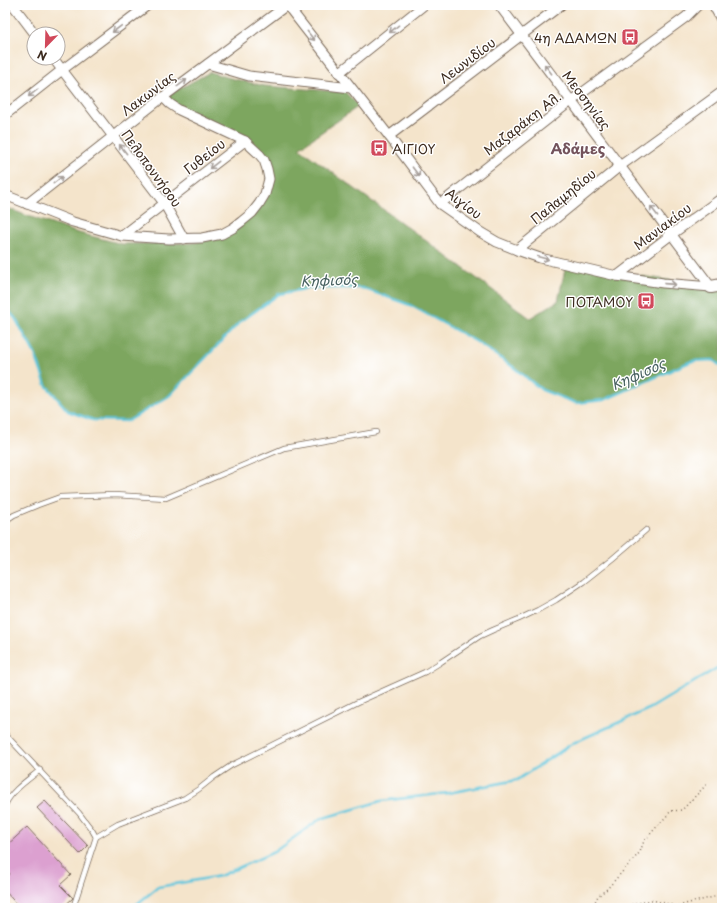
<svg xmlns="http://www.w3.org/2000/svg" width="727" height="913" viewBox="0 0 727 913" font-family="'Playpen Sans',sans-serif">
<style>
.forest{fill:#7da65e;stroke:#5c683e}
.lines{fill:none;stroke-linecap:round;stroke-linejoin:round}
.stream{stroke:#61c7de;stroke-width:2.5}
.building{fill:#dca0d0}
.service-casing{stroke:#7c6b5b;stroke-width:6}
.minor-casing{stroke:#7c6b5b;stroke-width:11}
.tertiary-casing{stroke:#7c6b5b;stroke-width:14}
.path{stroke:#7c6b5b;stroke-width:1.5;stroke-dasharray:1 3;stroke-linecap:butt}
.service{stroke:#fff;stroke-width:4.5}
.minor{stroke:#fff;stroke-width:9}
.tertiary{stroke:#fff;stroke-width:12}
.oneway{stroke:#a79f9a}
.labels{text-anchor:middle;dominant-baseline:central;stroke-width:3;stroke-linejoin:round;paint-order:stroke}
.poi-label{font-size:13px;fill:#3b2a1e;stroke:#fff;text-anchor:end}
.street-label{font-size:13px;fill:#3b2a1e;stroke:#fff}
.neighbourhood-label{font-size:14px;font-weight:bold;fill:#73535c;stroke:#fff}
.water-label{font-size:14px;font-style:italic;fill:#486161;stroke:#fff}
</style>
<rect width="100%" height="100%" fill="#fff"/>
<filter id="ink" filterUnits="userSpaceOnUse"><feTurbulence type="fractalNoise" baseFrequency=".025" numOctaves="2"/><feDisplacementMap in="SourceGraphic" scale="8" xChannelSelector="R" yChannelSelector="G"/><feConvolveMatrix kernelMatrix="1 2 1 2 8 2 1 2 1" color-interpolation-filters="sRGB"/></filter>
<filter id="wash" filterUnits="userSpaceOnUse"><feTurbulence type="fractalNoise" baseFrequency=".012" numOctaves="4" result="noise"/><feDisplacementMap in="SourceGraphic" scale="16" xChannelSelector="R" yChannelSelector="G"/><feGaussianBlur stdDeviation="0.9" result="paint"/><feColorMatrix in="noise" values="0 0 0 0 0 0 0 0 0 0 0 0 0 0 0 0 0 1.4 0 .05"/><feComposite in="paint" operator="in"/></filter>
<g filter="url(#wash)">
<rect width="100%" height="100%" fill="#f4e4cb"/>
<path class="forest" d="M210 72 230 78 265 86 345 92 359 106 299 148 436 248 530 318 558 301 566 265 722 288V367L713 360 692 361 604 400 576 403 542 390 513 367 477 342 410 305 362 288H310L279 294 240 322 169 396 128 421 93 420 68 411 46 385 35 354 15 318 5 307V207L25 215 75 232 122 244 193 243 222 237 268 197V159L264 152 246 139 181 108 166 96Z"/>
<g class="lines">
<g class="stream">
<path d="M5 307 15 318 35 354 46 385 68 411 93 420 128 421 169 396 240 322 279 294 310 288H362L410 305 477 342 513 367 542 390 576 403 604 400 692 361 713 360 722 367"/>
<path d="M132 908 158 887 220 876 274 852 320 819 381 801 448 793 517 780 573 743 651 708 722 665"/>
</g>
</g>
<g id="blocks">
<g class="building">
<path d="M45 801 88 846 80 854 37 808Z"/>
<path d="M27 827 71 875 60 885 73 898 62 908H20L5 891V879L10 874 5 868V847Z"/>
</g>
</g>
</g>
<g filter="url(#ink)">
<use href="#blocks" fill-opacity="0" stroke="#7c6b5b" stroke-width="1"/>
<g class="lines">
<g class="service-casing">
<g id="service">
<path d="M5 521 14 515 38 505 60 497 114 495 166 498 284 448 376 432"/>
<path d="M5 734 79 813 92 830 96 837 73 908"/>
<path d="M5 805C12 790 28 780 40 770"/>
<path d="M96 837 118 824 185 798 199 789 214 777 232 765 358 702 425 672 441 662 480 636 493 630 519 619 538 610 556 600 583 582 612 559 646 530"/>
</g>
</g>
<g class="minor-casing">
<g id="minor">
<path d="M13 5 35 34"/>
<path d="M287 5 389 136 440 204 480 232 497 242 517 250 540 258 617 276 663 283 711 287"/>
<path d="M499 5 711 287"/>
<path d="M53 58 164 203 184 239"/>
<path d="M208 64 249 76 351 88"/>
<path d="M339 73 424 5"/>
<path d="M5 115 62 70 148 5"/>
<path d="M389 136 561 5"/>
<path d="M5 195 73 222 122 236 169 239 202 238 222 234 233 228 241 222 252 213 259 204 265 194 269 179 267 169 264 160 259 154 245 141 179 110 170 104 163 97"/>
<path d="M27 204 163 97 287 5"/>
<path d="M440 204 571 101 686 17 698 5"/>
<path d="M122 236 245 141"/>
<path d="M517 250 620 166 722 92"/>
<path d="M617 276 672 234 722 198"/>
</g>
</g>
<g class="tertiary-casing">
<g id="tertiary">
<path d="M715 5 722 18"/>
<path d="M711 287 722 285"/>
</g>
</g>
<g class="path">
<path d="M597 908 594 904 598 896 607 889 640 852 644 841 671 811 682 810 707 784"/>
<path d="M616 908 652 900 677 906 722 895"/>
</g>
<use href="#service" class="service"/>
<use href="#minor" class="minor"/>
<use href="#tertiary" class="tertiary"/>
</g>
<defs><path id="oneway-shaft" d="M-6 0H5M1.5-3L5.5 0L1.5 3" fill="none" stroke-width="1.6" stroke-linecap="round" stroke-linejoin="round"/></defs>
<g class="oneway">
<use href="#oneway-shaft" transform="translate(117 29) rotate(143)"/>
<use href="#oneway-shaft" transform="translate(394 29) rotate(141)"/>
<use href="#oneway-shaft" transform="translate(311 36) rotate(52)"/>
<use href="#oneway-shaft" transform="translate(548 69) rotate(-127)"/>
<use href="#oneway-shaft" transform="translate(182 83) rotate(-36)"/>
<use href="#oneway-shaft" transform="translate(33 93) rotate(142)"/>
<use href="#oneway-shaft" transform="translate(123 149) rotate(-128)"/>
<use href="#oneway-shaft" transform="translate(214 165) rotate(142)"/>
<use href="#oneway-shaft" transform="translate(416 172) rotate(53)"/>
<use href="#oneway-shaft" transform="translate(58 180) rotate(-38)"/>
<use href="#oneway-shaft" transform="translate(654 211) rotate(-127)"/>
<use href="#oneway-shaft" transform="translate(543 258) rotate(15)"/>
<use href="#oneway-shaft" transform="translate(670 284) rotate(4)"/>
</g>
</g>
<defs>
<g id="bus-square" transform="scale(0.9)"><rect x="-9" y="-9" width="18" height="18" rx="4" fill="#d1495b" stroke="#fff"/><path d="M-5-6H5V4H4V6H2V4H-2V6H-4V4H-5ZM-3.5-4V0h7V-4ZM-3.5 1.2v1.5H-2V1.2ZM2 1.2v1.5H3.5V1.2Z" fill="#fff"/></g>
</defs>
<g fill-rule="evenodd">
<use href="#bus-square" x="630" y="37"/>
<use href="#bus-square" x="379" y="148"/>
<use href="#bus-square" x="646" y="301"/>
</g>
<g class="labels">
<g class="poi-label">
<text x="617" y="37">4η ΑΔΑΜΩΝ</text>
<text x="392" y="148" text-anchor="start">ΑΙΓΙΟΥ</text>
<text x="633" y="301">ΠΟΤΑΜΟΥ</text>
</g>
<g class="street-label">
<text transform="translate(467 60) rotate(-37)">Λεωνιδίου</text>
<text transform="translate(148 93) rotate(-37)">Λακωνίας</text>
<text transform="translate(587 100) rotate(53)">Μεσσηνίας</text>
<text transform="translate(522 123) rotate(-38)">Μαζαράκη Αλ.</text>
<text transform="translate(204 156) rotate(-38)">Γυθείου</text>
<text transform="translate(152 168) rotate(54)">Πελοποννήσου</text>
<text transform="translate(563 196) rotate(-39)">Παλαμηδίου</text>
<text transform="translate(464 203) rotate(37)">Αιγίου</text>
<text transform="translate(662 226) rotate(-37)">Μανιακίου</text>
</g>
<g class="neighbourhood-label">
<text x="578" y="148">Αδάμες</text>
</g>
<g class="water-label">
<text transform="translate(329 280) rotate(-2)">Κηφισός</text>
<text transform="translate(638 374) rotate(-24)">Κηφισός</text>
</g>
</g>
<rect width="727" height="913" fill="none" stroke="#fff" stroke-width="20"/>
<g transform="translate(46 46) rotate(203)"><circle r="19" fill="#ffffff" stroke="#b1aaa5"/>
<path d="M0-3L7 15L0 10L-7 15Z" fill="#d1495b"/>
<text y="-6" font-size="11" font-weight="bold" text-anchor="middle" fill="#3b2a1e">N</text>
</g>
</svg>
